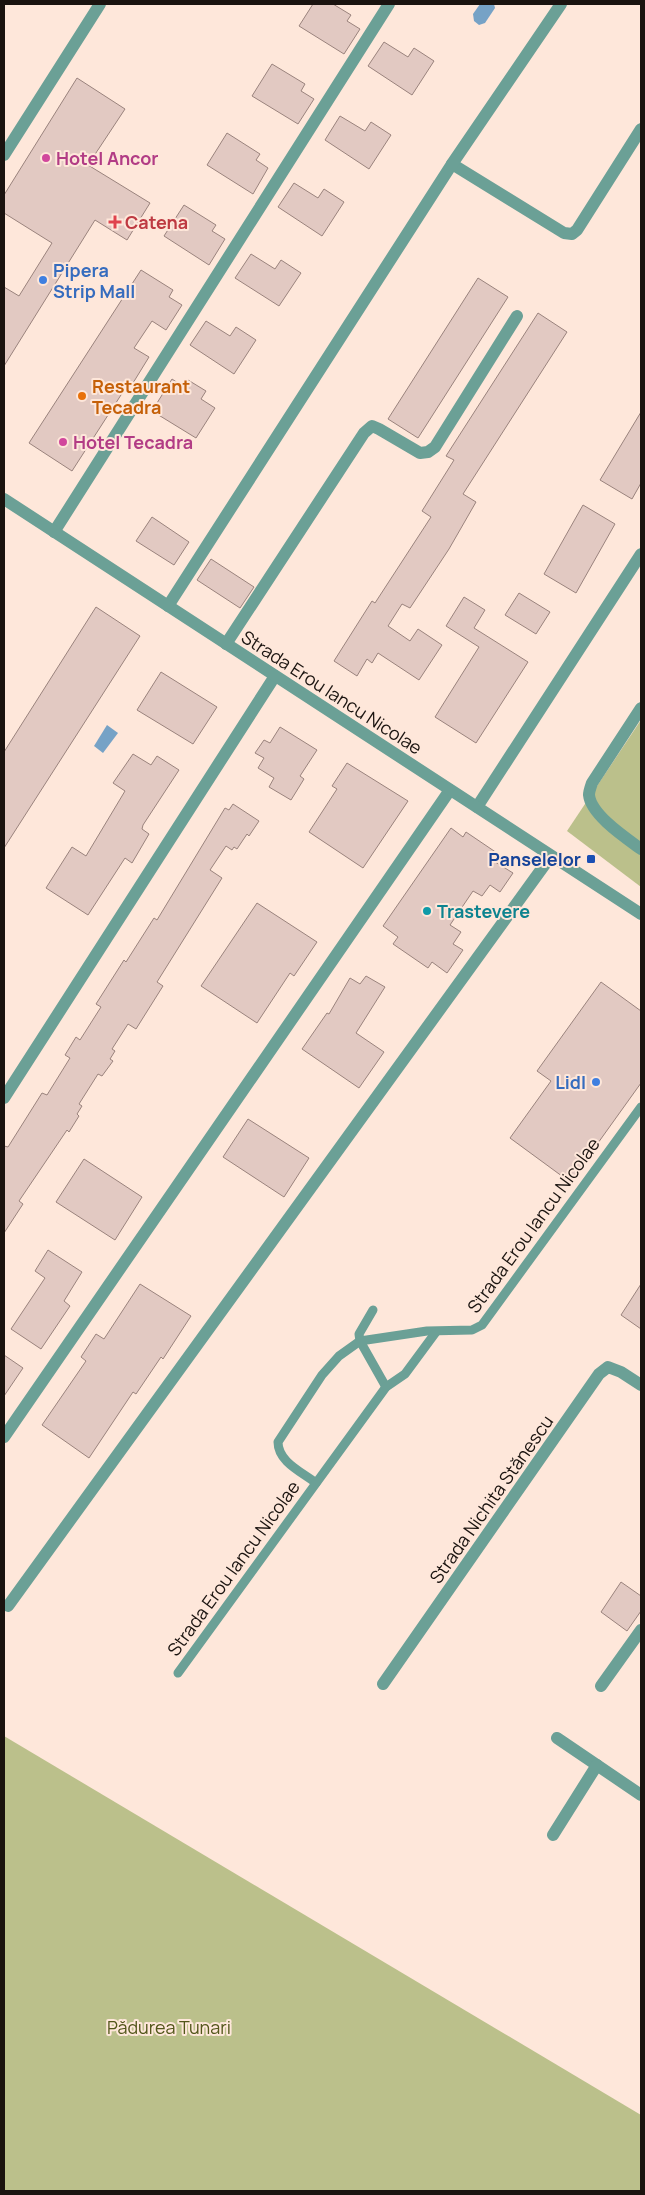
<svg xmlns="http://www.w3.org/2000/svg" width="645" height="2195" viewBox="0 0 645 2195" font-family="Manrope,sans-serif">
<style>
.forest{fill:#bbc08b}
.water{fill:#76a2c6}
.building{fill:#e2c9c2;stroke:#9a837d}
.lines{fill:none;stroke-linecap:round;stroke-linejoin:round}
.service{stroke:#6ba096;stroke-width:9}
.minor{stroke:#6ba096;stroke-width:12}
.tertiary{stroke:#6ba096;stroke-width:12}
.hotel-dot{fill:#d1479c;stroke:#fee7da;stroke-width:2}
.health-dot{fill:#e0444e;stroke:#fee7da;stroke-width:2}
.shop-dot{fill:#3f7fe0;stroke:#fee7da;stroke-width:2}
.food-dot{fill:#e8710a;stroke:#fee7da;stroke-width:2}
.transit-dot{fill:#1a4fb4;stroke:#fee7da;stroke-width:2}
.culture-dot{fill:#0f9aa8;stroke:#fee7da;stroke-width:2}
.labels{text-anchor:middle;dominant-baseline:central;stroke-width:4;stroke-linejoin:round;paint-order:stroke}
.hotel-label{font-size:18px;font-weight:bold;fill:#b23c85;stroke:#fee7da;text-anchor:start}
.health-label{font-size:18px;font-weight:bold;fill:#be3a42;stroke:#fee7da;text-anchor:start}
.shop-label{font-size:18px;font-weight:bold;fill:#366cbe;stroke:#fee7da;text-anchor:start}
.food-label{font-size:18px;font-weight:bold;fill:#c56008;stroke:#fee7da;text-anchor:start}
.street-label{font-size:18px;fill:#1a130f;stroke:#fee7da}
.transit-label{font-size:18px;font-weight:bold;fill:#164399;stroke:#fee7da;text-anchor:end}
.culture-label{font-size:18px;font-weight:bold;fill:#0d838f;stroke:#fee7da;text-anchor:start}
.park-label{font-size:18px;fill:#52561a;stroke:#fee7da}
</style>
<rect width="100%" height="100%" fill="#fee7da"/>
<g class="forest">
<path d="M641 720V887L567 831Z"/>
<path d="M4 1736 641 2115V2191H4Z"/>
</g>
<g class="water">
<path d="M480 4H494L495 8 485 23 479 25 474 21 473 14Z"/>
<path d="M107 725 118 733 103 753 94 746Z"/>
</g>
<g class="building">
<path d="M313 4H333L351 15 347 21 360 29 344 54 299 26Z"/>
<path d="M384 42 408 57 414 48 434 61 412 95 368 66Z"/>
<path d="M272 64 305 84 301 91 314 99 298 124 252 96Z"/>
<path d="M77 78 125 109 88 165 150 203 127 240 95 220 4 366V287L19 296 52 243 4 213V195Z"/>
<path d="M340 116 365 131 371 122 391 135 369 169 325 140Z"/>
<path d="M227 133 260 154 256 160 268 168 253 194 207 165Z"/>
<path d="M294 183 318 198 324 189 344 202 322 236 278 207Z"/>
<path d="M184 205 216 225 212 231 225 239 209 265 164 236Z"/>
<path d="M251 254 275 269 281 260 301 273 279 306 235 278Z"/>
<path d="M141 270 173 290 169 297 182 305 166 330 152 321 134 348 149 357 133 383 130 381 72 471 29 443Z"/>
<path d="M478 278 508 297 418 438 388 419Z"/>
<path d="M538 313 567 332 463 494 476 502 449 549 410 608 402 604 388 626 410 641 418 629 442 645 419 680 378 653 372 663 367 659 357 676 334 661 372 601 375 603 431 517 422 511 454 460 446 456Z"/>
<path d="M206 321 230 336 236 327 256 340 234 374 190 345Z"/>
<path d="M172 379 184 387 188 380 206 391 201 399 215 408 196 438 152 411Z"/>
<path d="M641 412V483L632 499 600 480Z"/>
<path d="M583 505 615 524 576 593 544 574Z"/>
<path d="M152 517 189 542 174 565 136 541Z"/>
<path d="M211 559 254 587 240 608 197 580Z"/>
<path d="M519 593 550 612 536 634 505 615Z"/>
<path d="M464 597 485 610 474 628 528 662 476 743 435 717 479 647 446 626Z"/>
<path d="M96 607 140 636 4 848V752Z"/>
<path d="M161 672 217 707 193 744 137 710Z"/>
<path d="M280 727 317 750 300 776 304 779 291 800 269 787 274 778 258 768 264 758 255 753 264 740 270 743Z"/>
<path d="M133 754 151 765 157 756 179 770 143 825 142 829 149 834 132 863 125 858 88 915 46 888 72 847 86 856 125 791 113 783Z"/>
<path d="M347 763 408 801 363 868 309 832 337 789 332 786Z"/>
<path d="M233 804 259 821 249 836 247 834 237 849 234 847 232 850 226 846 210 870 222 878 157 982 163 986 136 1029 128 1024 112 1049 115 1051 110 1059 113 1061 102 1076 98 1074 79 1104 82 1106 77 1114 79 1116 69 1132 67 1130 19 1201 23 1204 4 1233V1146L8 1147 42 1093 47 1095 70 1058 65 1055 76 1037 80 1040 101 1007 96 1004 124 960 126 962 154 918 157 920 225 808 229 810Z"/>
<path d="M451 828 463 837 466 832 497 853 492 860 513 873 500 892 490 885 482 896 473 891 450 925 461 932 453 944 463 950 447 973 432 962 428 968 393 944 398 937 383 926Z"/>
<path d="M257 903 317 942 294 976 290 973 257 1023 201 986Z"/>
<path d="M366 976 385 987 356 1033 384 1052 359 1088 302 1049 327 1013 329 1014 350 978 360 984Z"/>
<path d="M601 982 641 1011V1083L570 1182 510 1138 551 1081 537 1071Z"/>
<path d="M248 1119 309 1158 284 1197 223 1157Z"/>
<path d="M84 1159 142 1197 115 1240 56 1202Z"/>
<path d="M48 1250 82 1272 64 1301 70 1306 41 1349 11 1329 45 1278 35 1271Z"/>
<path d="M140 1284 191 1316 163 1359 161 1357 136 1394 133 1392 89 1458 42 1425 86 1361 81 1357 96 1334 104 1339Z"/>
<path d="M641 1284V1329L621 1315Z"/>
<path d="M4 1355 23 1368 4 1396Z"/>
<path d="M621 1582 641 1596V1611L627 1631 601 1612Z"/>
</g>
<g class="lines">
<g class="service">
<path d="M373 1310 359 1334 360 1341 386 1387"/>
<path d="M316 1483C302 1472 278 1462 278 1442L322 1375 339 1356 360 1341 427 1331 472 1330 482 1325 641 1107"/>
<path d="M178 1673 386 1387 405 1374 436 1332"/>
</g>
<g class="minor">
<path d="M4 155 100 4"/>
<path d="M452 164 564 233 572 234 577 230 641 129"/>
<path d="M54 532 389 4"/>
<path d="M168 606 452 164 561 4"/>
<path d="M226 644 364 433 372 426 379 429 420 453 428 452 435 447 517 316"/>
<path d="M641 708 592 783C591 786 589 791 589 795 591 815 626 838 641 849"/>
<path d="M477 807 641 554"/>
<path d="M4 1098 275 676"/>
<path d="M4 1437 450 790"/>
<path d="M8 1606 551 856"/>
<path d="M383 1684 599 1374 608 1367 621 1372 641 1385"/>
<path d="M601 1686 641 1630"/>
<path d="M557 1738 641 1795"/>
<path d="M553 1835 597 1765"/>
</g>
<path class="tertiary" d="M4 499 641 914"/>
</g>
<g class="hotel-dot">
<circle cx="46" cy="158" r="5"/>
<circle cx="63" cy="442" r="5"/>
</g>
<path class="health-dot" d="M112.5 214.5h5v5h5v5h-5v5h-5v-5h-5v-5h5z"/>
<g class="shop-dot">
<circle cx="43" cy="280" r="5"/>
<circle cx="596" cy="1082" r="5"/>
</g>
<circle class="food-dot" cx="82" cy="396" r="5"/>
<rect class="transit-dot" x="586" y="854" width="10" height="10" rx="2.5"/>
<circle class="culture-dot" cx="427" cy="911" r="5"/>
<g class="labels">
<g class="hotel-label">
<text x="56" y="158">Hotel Ancor</text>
<text x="73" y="442">Hotel Tecadra</text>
</g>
<g class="health-label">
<text x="125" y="222">Catena</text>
</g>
<g class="shop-label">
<text x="53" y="270">Pipera<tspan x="53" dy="21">Strip Mall</tspan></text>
<text x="586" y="1082" text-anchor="end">Lidl</text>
</g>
<g class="food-label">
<text x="92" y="386">Restaurant<tspan x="92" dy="21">Tecadra</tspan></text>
</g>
<g class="street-label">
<text transform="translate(332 692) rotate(33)">Strada Erou Iancu Nicolae</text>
<text transform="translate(533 1225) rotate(-54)">Strada Erou Iancu Nicolae</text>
<text transform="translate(491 1499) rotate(-55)">Strada Nichita Stănescu</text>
<text transform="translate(233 1568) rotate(-54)">Strada Erou Iancu Nicolae</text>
</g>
<g class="transit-label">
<text x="581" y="859">Panselelor</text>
</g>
<g class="culture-label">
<text x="437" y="911">Trastevere</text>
</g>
<g class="park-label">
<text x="169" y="2027">Pădurea Tunari</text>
</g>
</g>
<rect width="645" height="2195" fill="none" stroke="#1a130f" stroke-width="10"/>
</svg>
